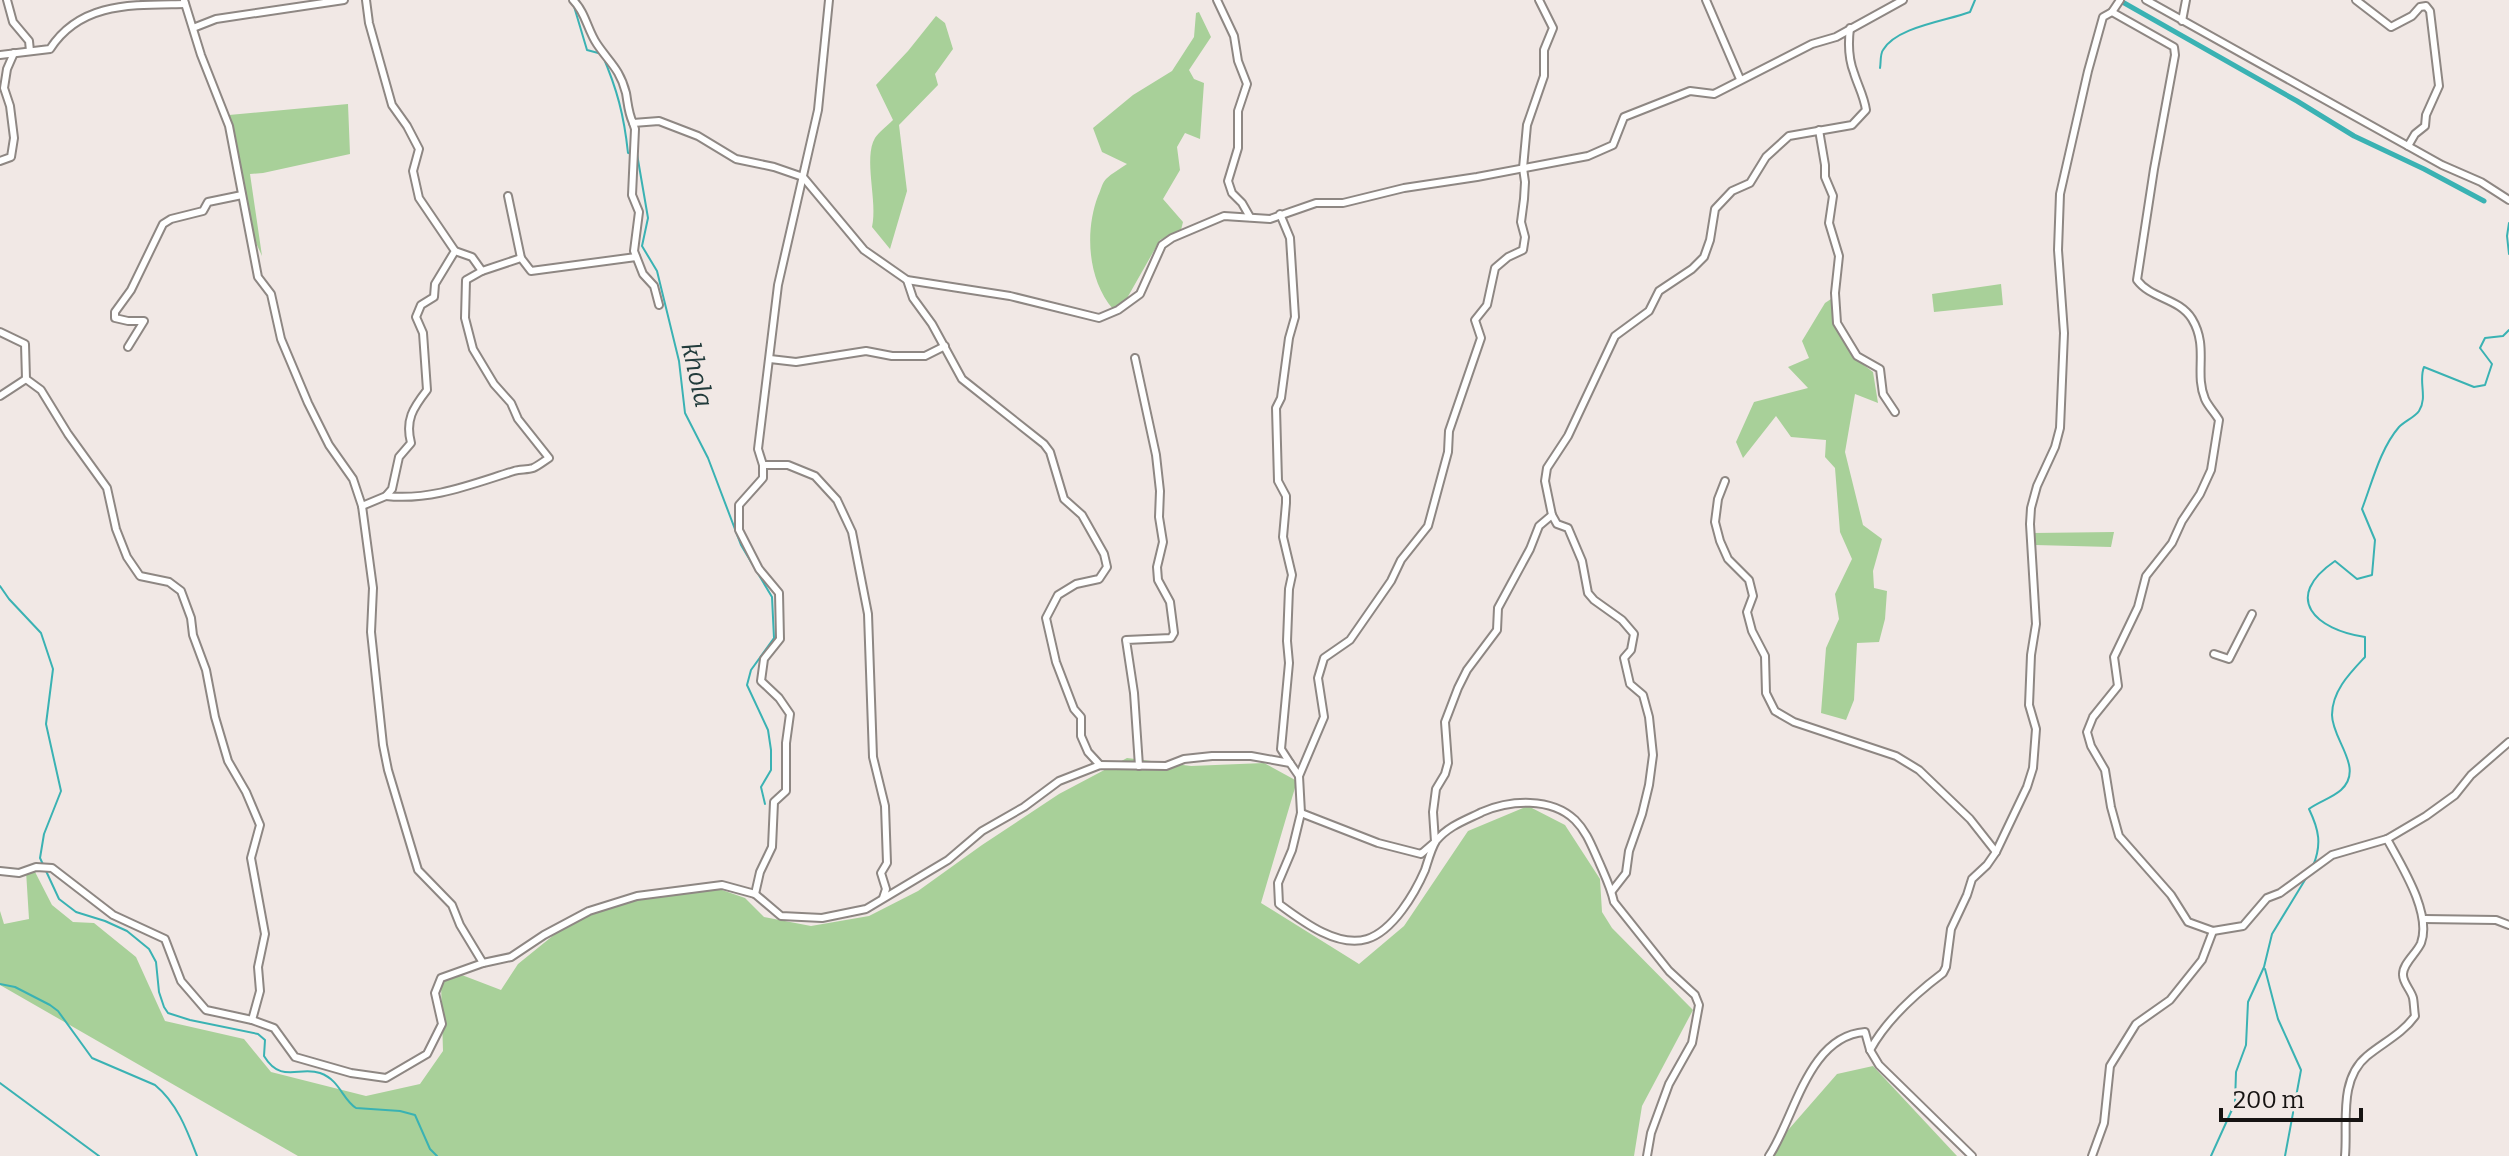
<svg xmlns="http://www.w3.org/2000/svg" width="2509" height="1156" viewBox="0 0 2509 1156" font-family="Bitter,serif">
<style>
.green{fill:#a8d099}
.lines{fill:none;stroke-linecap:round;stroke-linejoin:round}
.stream{stroke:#3ab2b3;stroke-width:2}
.canal{stroke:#3ab2b3;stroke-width:5}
.street-casing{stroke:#8e8783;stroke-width:10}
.street{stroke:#fff;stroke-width:6}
.labels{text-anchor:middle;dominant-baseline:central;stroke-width:6;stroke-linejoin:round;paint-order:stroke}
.water-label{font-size:26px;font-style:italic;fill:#223c3c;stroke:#f1e8e5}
</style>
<rect width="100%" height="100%" fill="#f1e8e5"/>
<g class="green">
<path d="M1199 12 1211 37 1189 70 1194 79 1204 83 1200 139 1185 133 1177 147 1180 170 1163 199 1183 222 1181 230 1160 240 1126 300 1113 309C1087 279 1085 230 1098 196 1101 190 1102 183 1106 179 1112 173 1120 169 1127 164L1102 152 1093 128 1133 95 1172 71 1194 37 1196 13Z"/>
<path d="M936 16 945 23 953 49 935 74 938 85 899 125 907 191 890 249 872 227C878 202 863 158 875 138 879 132 887 126 893 120L876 85 908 51Z"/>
<path d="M348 104 350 154 263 173 250 174 262 256 251 232 229 115Z"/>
<path d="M2001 284 2003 305 1934 312 1932 294Z"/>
<path d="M1831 299C1836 334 1844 351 1873 372L1878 403 1855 394 1845 452 1863 525 1882 539 1873 571 1874 588 1887 591 1885 619 1879 642 1857 643 1854 700 1846 720 1821 713 1826 648 1839 619 1835 594 1852 559 1840 532 1835 468 1825 457 1826 440 1791 437 1776 416 1743 458 1736 442 1754 402 1808 388 1788 367 1809 358 1802 341 1825 303Z"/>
<path d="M2114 532 2111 547 2035 545 2033 533Z"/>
<path d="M1127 758 1191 766 1264 763 1297 781 1261 903 1359 964 1404 926 1468 831 1528 806 1565 825 1600 879 1602 912 1612 928 1693 1010 1642 1106 1634 1156H298L0 985V911L4 924 29 919 26 871 33 868 52 905 73 922 94 923 136 957 165 1021 244 1039 271 1072 366 1096 420 1084 443 1051 441 985 454 972 501 990 518 964 581 913 702 883 745 898 764 917 811 926 869 916 918 891 982 845 1059 794Z"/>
<path d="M1873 1066 1957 1156H1770L1782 1140V1137L1837 1074Z"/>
</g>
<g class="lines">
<g class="stream">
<path d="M573 3 587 50 602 54C617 89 624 115 628 153L637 154 648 218 642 246 657 271 679 361 685 413 708 458 741 545 772 597 774 638 751 670 747 685 768 730 771 750V770L761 787 765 804"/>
<path d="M1880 68C1881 63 1880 54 1883 50 1896 27 1946 21 1970 12L1975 0"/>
<path d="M2509 223 2507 236 2509 254"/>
<path d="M0 586 9 599 41 633 53 669 46 724 61 791 44 834 40 858 59 899 76 912 105 921 127 931 149 949 156 962 159 992 164 1007 168 1013 190 1020 258 1034 265 1040 264 1056C281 1084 299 1066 320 1073 340 1080 342 1099 356 1108L400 1111 415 1115 430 1149 437 1156"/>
<path d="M2313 866C2322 844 2319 830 2309 809 2318 802 2332 798 2341 790 2365 768 2332 740 2332 715 2332 691 2350 673 2365 657V637C2316 630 2281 598 2335 561L2357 579 2372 575 2375 540 2362 509C2372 483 2380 449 2399 427 2405 421 2415 417 2419 411 2428 397 2418 381 2424 367L2474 387 2485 385 2492 364 2480 348 2485 338 2503 336 2509 330"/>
<path d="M2265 969 2278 1019 2301 1070 2285 1156"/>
<path d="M0 984 15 987 50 1005 58 1011 92 1058 155 1085C177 1103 187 1130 197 1156"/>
<path d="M0 1083 99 1156"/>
<path d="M2211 1156 2235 1103 2236 1072 2246 1045 2248 1002 2264 967 2272 934 2308 875"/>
</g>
<path class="canal" d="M2119 0 2297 101 2354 136 2424 169 2484 201"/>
<g class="street-casing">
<g id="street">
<path d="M7 0 13 22 29 41 30 51"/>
<path d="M184 0 201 55 229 126 258 277 271 294 281 339 308 403 329 445 353 479 362 506 373 588 371 632 383 745 388 770 418 870 452 905 460 925 483 963"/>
<path d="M573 0C586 13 587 29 597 44 609 62 620 69 626 93 628 104 628 112 633 123L659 121 698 136 736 159 774 167 803 177 864 250 907 280 1010 296 1099 318 1118 310 1140 294 1162 245 1172 238 1224 216 1270 219 1316 203H1343L1404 188 1477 177 1588 156 1613 145 1624 117 1690 91 1714 94 1812 44 1836 37 1903 0"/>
<path d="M1217 0 1234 36 1238 61 1247 84 1238 111V148L1228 181 1232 193 1242 203 1250 217"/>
<path d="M1706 0 1740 79"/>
<path d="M2146 0 2442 165 2481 182 2509 200"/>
<path d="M2356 0 2391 27 2412 16 2420 7 2426 6 2430 11 2439 86 2426 115 2425 126 2415 134 2408 146"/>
<path d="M2112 12 2174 47 2175 55 2154 169 2137 280C2151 299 2179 298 2192 319 2209 347 2194 373 2205 399 2208 406 2215 413 2219 420L2211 470 2200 494 2182 521 2172 543 2146 576 2138 607 2114 657 2118 686 2093 717 2087 732 2091 746 2105 770 2111 807 2119 836 2171 895 2188 922 2213 931 2243 926 2267 898 2280 893 2332 855 2387 839 2426 816 2455 795 2471 775 2509 742"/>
<path d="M2182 21 2186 0"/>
<path d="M193 28 216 19 344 0"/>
<path d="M0 55 50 49C81 1 134 5 185 4"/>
<path d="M633 123 635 129 632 195 639 212 634 251 643 274 654 286 659 305"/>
<path d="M1819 130 1825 165V177L1833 196 1829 223 1839 256 1835 293 1837 323 1857 356 1880 369 1883 394 1895 412"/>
<path d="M0 161 11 157 14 138 10 106 4 88 7 69 14 53"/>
<path d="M508 196 521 258"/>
<path d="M1280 214 1290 238 1295 317 1289 338 1281 398 1276 408 1278 481 1286 496V503L1283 537 1292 575 1289 589 1287 641 1289 663 1281 749 1290 763"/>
<path d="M455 251 472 257 482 271 521 258 531 271 636 257"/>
<path d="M907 280 913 298 932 324 962 379 1044 444 1050 452 1064 499 1082 515 1104 554 1107 567 1099 579 1076 584 1058 595 1046 618 1056 662 1074 709 1081 717V736L1088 752 1100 765"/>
<path d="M0 332 25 344 26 379 41 390 68 434 107 488 116 529 127 557 140 576 169 582 181 591 191 618 193 635 206 670 215 717 228 761 246 792 260 825 251 858 265 934 258 967 260 991 252 1020"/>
<path d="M128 347 144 321H128L115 318V312L131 290 163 224 171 219 203 211 208 202 242 195"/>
<path d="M1135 358 1156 455 1160 491 1159 517 1163 542 1157 567 1158 580 1170 602 1174 633 1171 638 1126 640 1134 693 1139 766"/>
<path d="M770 359 796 362 866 351 892 356H925L945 346"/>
<path d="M0 396 26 379"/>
<path d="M763 465H788L815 476 837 500 852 532 868 614 873 757 885 806 887 863 881 873 886 889 883 898"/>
<path d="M1725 481 1718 499 1715 522 1720 541 1728 559 1749 580 1753 596 1747 612 1752 631 1765 656 1766 693 1775 711 1794 722 1896 756 1919 770 1970 819 1996 852"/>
<path d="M386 496C431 501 472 484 514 471 520 469 527 470 533 468 538 466 544 461 549 458L518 419 511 403 494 384 473 349 465 318 466 280 482 271"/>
<path d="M362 506 386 496 392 489 399 457 411 443C405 420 413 408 427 390L423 333 416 317 421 305 434 297 435 284 455 251 419 198 413 171 419 149 407 126 392 105 369 23 366 0"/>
<path d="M1552 515 1557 524 1568 528 1582 561 1588 593 1594 600 1622 620 1634 634 1631 650 1624 658 1630 684 1643 695 1649 717 1653 755 1649 785 1642 814 1629 851 1626 873 1612 891"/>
<path d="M2214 654 2229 659 2252 614"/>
<path d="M1299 776 1324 717 1318 678 1324 658 1350 640 1391 581 1401 560 1428 526 1448 452 1449 431 1481 338 1475 320 1487 305 1495 268 1508 257 1523 250 1525 237 1521 222 1524 199 1525 182 1523 168 1527 125 1544 76V50L1553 28 1539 0"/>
<path d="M1301 813 1378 843 1421 854 1435 842 1433 812 1436 789 1445 774 1448 763 1445 722 1458 688 1467 670 1497 630 1498 608 1530 549 1539 526 1552 515 1545 481 1547 468 1568 436 1615 336 1649 311 1659 291 1692 269 1704 257 1710 240 1715 209 1732 191 1750 183 1766 157 1789 136 1852 125 1866 110C1864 96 1858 86 1854 73 1848 58 1848 44 1850 28"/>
<path d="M0 871 19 873 36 867 52 868 113 915 165 939 181 981 206 1010 252 1020 274 1028 295 1057 351 1073 386 1078 427 1054 442 1024 435 993 441 978 483 963 511 957 544 935 589 911 637 896 722 885 755 894 781 916 822 918 866 909 948 860 982 831 1024 807 1059 781 1100 765 1166 766 1184 759 1212 756H1251L1290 763 1299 776 1301 813 1292 850 1278 883 1279 904C1302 921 1337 948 1367 939 1393 931 1415 893 1425 870 1428 861 1431 849 1436 841 1448 826 1466 820 1482 812 1510 800 1551 797 1575 820 1587 832 1592 847 1599 862 1605 876 1611 888 1614 902L1669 971 1695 995 1699 1005 1692 1043 1669 1084 1651 1133 1647 1156"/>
<path d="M755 894 760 872 772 847 774 802 786 791V743L790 714 779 698 761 681 764 659 780 639 779 593 759 569 739 530V505L763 478V465L758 449 778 285 818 110 829 0"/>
<path d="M2424 919 2496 920 2509 925"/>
<path d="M1870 1050C1887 1019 1915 994 1943 973L1946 967 1951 929 1967 895 1972 879 1987 865 1996 852 2027 787 2033 768 2036 729 2029 705 2031 655 2036 624 2030 524 2031 508 2037 486 2055 447 2060 428 2064 333 2058 250 2060 194 2088 71 2103 17 2112 12 2120 0"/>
<path d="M1769 1156C1795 1117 1808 1036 1865 1032L1870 1050 1879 1065 1972 1156"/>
<path d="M2092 1156 2104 1123 2110 1066 2136 1024 2170 1000 2202 960 2213 931"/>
<path d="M2345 1156C2348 1124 2338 1080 2367 1056 2384 1042 2402 1034 2415 1016 2414 1010 2414 1003 2413 998 2411 990 2403 983 2403 975 2402 964 2417 953 2421 943 2432 913 2401 865 2387 839"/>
</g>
</g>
<use href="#street" class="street"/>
</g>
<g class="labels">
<g class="water-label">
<text transform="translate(697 375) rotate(77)">khola</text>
</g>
</g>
<path d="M2221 1108v12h140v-12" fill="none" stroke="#161312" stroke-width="4"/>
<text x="2233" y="1108" font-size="24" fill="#161312" stroke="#f1e8e5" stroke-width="6" paint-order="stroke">200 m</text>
</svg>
